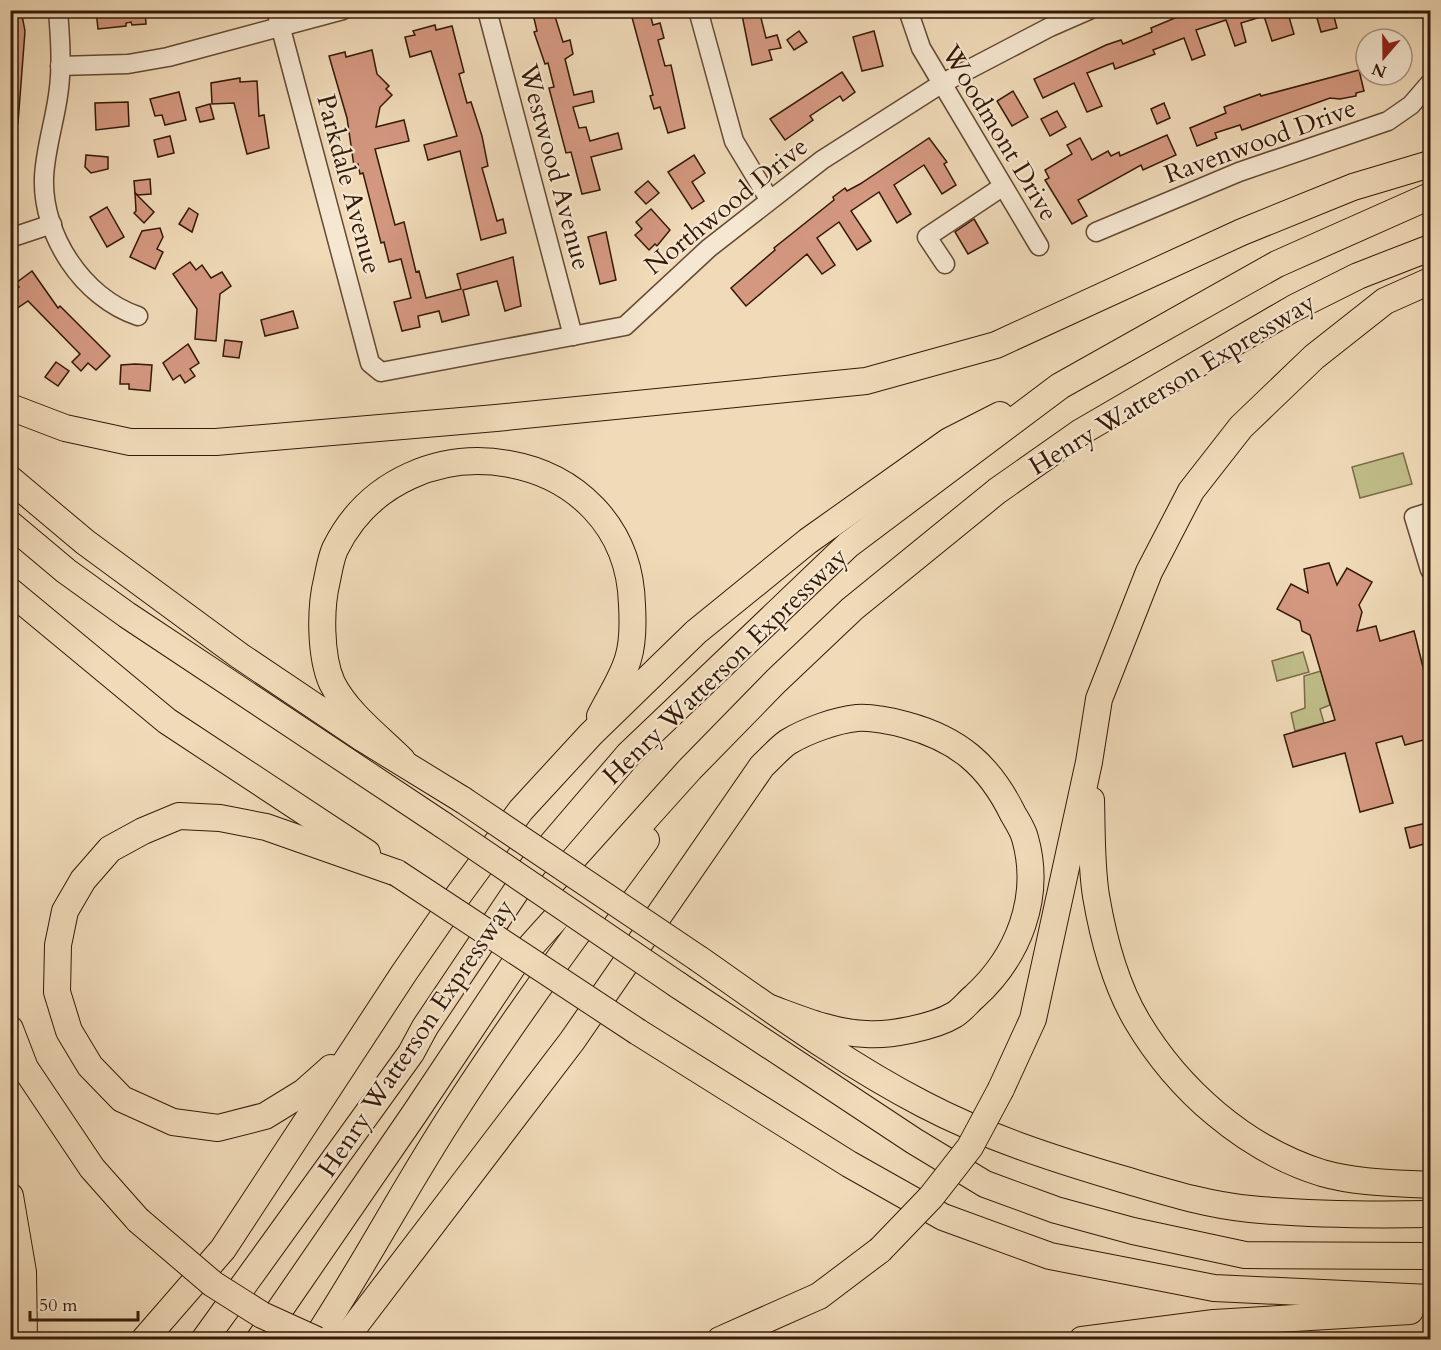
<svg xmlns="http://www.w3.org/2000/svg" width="1441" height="1350" viewBox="0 0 1441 1350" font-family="Cardo,serif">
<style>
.green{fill:#c0be8a;stroke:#7a6c48;stroke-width:1.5}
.building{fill:#d49880;stroke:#351907;stroke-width:1.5}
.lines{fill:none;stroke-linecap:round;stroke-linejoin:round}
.minor-casing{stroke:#644933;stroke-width:21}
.highway-casing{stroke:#351907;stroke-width:28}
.minor{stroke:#f5e7d1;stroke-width:18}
.highway{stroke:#f0dab8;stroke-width:26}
.highway-bridge-casing{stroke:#351907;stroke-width:28;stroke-linecap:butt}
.highway-bridge{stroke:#f0dab8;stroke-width:26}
.labels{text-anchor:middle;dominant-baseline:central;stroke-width:4.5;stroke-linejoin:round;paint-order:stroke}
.street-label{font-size:26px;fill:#351907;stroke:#f5e7d1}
</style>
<rect width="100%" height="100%" fill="#f0dab8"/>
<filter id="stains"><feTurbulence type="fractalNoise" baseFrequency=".00333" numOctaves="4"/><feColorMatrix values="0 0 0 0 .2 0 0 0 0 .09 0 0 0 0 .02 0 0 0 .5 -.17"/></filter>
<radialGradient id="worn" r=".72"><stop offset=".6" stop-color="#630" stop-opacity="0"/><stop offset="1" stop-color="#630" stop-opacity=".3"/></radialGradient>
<g class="green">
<path d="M1403 453 1412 484 1360 498 1352 467Z"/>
<path d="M1303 652 1309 672 1277 681 1272 661Z"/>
<path d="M1321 671 1330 705 1320 709 1324 723 1295 731 1291 713 1305 708 1304 676Z"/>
</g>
<g class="building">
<path d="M10 10H21L25 31 18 123H10Z"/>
<path d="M96 10H145L146 24 132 25 131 22 126 23V26L98 29Z"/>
<path d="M532 10H553L563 42 570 40 573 54 565 59 574 95 592 91 594 102 573 107 579 128 586 127 590 141 618 133 622 149 591 157 600 190 582 194 571 152 566 153 549 88 554 87 548 63 545 64 534 32 537 31Z"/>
<path d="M630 10H649L653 25 660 23 664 38 658 40 665 66 671 65 685 128 668 133 660 107 654 109 650 96 653 95Z"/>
<path d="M741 10H759L766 38 777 35 781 48 769 50 772 60 752 65Z"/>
<path d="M1194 10H1287L1294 34 1272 41 1264 16 1241 23 1246 42 1235 46 1226 20 1196 30 1205 55 1192 60 1184 38 1153 50 1155 54 1115 69 1113 63 1087 73 1102 106 1087 112 1074 83 1043 98 1034 79 1106 45 1121 40 1123 44 1152 32 1151 28Z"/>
<path d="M1333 13 1337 28 1321 32 1317 18Z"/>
<path d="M435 25 436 30 452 26 464 72 459 74 467 103 471 102 482 136 488 166 482 168 492 203 497 221 503 219 506 233 481 240 460 151 428 160 424 145 457 136 431 51 410 57 405 37 415 35 413 31Z"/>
<path d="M799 31 807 42 794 50 787 40Z"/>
<path d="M874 31 883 66 862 71 853 37Z"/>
<path d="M372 50 377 74 389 86 386 89 392 95 380 107 376 127 404 120 409 141 375 149 395 225 404 222 416 272 419 271 426 298 461 289 457 274 513 257 521 306 505 311 497 281 463 290 469 315 442 322 439 311 418 316 420 327 402 331 394 302 411 298 401 259 389 262 384 242 381 243 363 173 360 174 358 164 354 166 347 118 329 56 345 52 346 57Z"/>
<path d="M1359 70 1364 91 1356 93V96L1340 99 1330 98 1242 130 1240 125 1215 133 1217 138 1197 146 1190 128 1226 113 1224 107 1260 94 1261 96Z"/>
<path d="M842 72 855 92 843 101 840 96 810 116 813 120 785 140 770 119Z"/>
<path d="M240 78V82L257 81 259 116 264 115 269 148 247 154 234 103 212 104 211 83Z"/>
<path d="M1013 91 1028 117 1012 126 997 101Z"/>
<path d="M179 92 186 120 165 125 162 115 155 116 150 99Z"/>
<path d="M128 102 129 126 96 130 95 103Z"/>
<path d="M1164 103 1170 118 1157 124 1151 109Z"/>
<path d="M210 104 214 119 200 122 196 108Z"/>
<path d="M1057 111 1066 127 1050 136 1041 119Z"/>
<path d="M1167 135 1176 155 1143 170 1141 165 1078 200 1087 216 1072 224 1045 180 1049 178 1045 170 1072 154 1067 145 1080 138 1092 160 1108 151 1111 156 1119 152 1120 156Z"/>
<path d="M170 136 174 153 158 157 154 140Z"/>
<path d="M929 138 947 162 944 164 956 185 942 194 924 165 894 185 911 214 897 223 879 192 851 211 871 241 857 250 839 222 817 238 835 265 822 274 807 254 746 306 731 288 775 250 774 248 834 200 833 197 845 188 847 191 860 184Z"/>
<path d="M86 155 108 157V169L91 173 85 167Z"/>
<path d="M694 155 705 173 692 182 704 201 692 209 668 172Z"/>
<path d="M150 179 151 194 138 195 135 193 134 181Z"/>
<path d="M648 181 659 193 646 204 635 192Z"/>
<path d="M135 193 154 212 144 223 134 213 136 211Z"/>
<path d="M107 207 124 237 107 247 90 217Z"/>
<path d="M189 208 198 214 192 232 179 224Z"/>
<path d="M651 209 670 230 657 246 655 244 649 250 635 235 642 229 636 222Z"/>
<path d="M974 219 988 243 968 254 955 232Z"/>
<path d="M160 228 163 237 157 249 163 252 155 269 130 257 142 231Z"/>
<path d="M606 232 616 280 600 284 588 237Z"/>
<path d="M190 262 196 270 202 265 211 278 222 272 231 286 220 294 216 341 195 339 197 309 173 274Z"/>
<path d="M32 271 58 308 60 306 110 356 96 370 88 363 81 371 72 362 80 354 28 301 10 313V293L19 287 16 283Z"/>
<path d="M293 311 298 328 265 336 261 320Z"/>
<path d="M225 340 242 342 239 358 223 356Z"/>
<path d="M188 344 199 363 190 369 195 376 185 383 180 375 173 380 163 363Z"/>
<path d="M56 362 69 371 58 386 45 377Z"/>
<path d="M135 364 152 365 150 391 129 389V384H120L121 365Z"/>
<path d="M1329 563 1337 585 1347 568 1372 582 1359 605 1362 612 1357 631 1376 626 1380 641 1414 631 1424 671 1431 669V738L1405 745 1402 736 1376 743 1393 803 1360 812 1345 753 1293 767 1284 735 1335 720 1310 635 1302 631 1300 621 1277 609 1291 584 1308 593 1304 569Z"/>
<path d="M1431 822V842L1410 848 1405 828Z"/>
</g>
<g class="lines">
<g class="minor-casing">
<g id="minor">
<path d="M58 10C60 36 62 63 59 88 56 118 45 148 44 178 42 235 83 298 138 316"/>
<path d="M276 10 370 363 381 372 625 326 709 248 822 160 941 84 1050 27 1089 10"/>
<path d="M487 10 573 336"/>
<path d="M698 10 734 141 769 199"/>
<path d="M908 10 921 48 1039 246"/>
<path d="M60 66 128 64 168 57 343 10"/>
<path d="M1096 232 1239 172 1388 121 1411 105 1430 83"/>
<path d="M10 238 52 224"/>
<path d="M945 264 927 237 1002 187"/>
<path d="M1430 512 1414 517 1430 570"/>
</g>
</g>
<g class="highway-casing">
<g id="highway">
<path d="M10 407 65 428 130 442H216L496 418 866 381 996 345 1242 232 1353 187 1430 164"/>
<path d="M10 479 85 542 240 656 362 738 463 800"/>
<path d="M10 524 66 571 127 615 443 825"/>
<path d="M10 591 167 721 367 853"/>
<path d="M402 760C379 737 347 713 332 683 320 656 320 608 327 580 329 570 331 558 335 549 404 409 628 443 632 605 633 622 633 643 628 659 622 679 609 698 600 716"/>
<path d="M1091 800C1092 832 1091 864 1096 896 1103 937 1115 984 1137 1021 1178 1090 1245 1149 1322 1173 1357 1183 1395 1183 1430 1185"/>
<path d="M699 959C772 1010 844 1063 923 1104 986 1137 1054 1159 1122 1179 1163 1191 1206 1205 1250 1209 1310 1215 1370 1215 1430 1214"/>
<path d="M678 985 914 1141 985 1184 1056 1210 1133 1231 1245 1255 1430 1256"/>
<path d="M10 1029 25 1068 92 1168 138 1220"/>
<path d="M638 1032 849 1164 943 1217 1050 1256 1214 1288 1430 1298"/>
<path d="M331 1068 304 1092 265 1116 218 1128 173 1122 122 1099 90 1066 69 1031 57 992 58 945 65 911 83 880 110 849 143 831 179 816 220 818 266 827 397 873"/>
<path d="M1001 1089 1033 1019 1089 762 1099 699 1149 572 1191 491 1241 427 1314 357 1385 301 1430 281"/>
<path d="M10 1196 23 1272 24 1340"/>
<path d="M144 1340 223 1249 404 973 449 908 521 810 591 734 696 632 808 541 949 441 1000 415"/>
<path d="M204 1340 411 1053 425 1027 533 866 628 755 848 545 1060 386 1277 264 1430 196"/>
<path d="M259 1340 415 1113 513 966 690 769 776 681 852 609 997 491 1081 432 1294 308 1358 276 1430 248"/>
<path d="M315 1340C365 1264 407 1183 457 1107 516 1016 581 928 646 840"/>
<path d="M344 1340 572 1041 762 766C770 759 779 748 788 742 806 731 836 720 857 718 872 717 891 721 906 725 958 739 989 765 1013 814 1017 821 1023 830 1025 838 1042 898 1018 957 974 997 967 1003 961 1011 954 1015 934 1027 889 1036 866 1034 833 1033 800 1019 770 1008"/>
<path d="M720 1340 819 1296 880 1250"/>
<path d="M1082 1340 1214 1323 1410 1311"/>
</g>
</g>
<use href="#minor" class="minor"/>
<use href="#highway" class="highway"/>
<g class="highway-bridge-casing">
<g id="highway-bridge">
<path d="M463 800 699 959"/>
<path d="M443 825 678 985"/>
<path d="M397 873 638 1032"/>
<path d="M138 1220 213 1284 262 1315 317 1340"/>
<path d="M880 1250 931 1197 970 1147 1001 1089"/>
</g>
</g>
<use href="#highway-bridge" class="highway-bridge"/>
</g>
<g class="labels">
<g class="street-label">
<text transform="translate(1000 133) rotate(59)">Woodmont Drive</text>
<text transform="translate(1260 141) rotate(-20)">Ravenwood Drive</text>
<text transform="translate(555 167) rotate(75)">Westwood Avenue</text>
<text transform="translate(349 184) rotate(75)">Parkdale Avenue</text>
<text transform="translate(726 206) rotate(-39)">Northwood Drive</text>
<text transform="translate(1172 384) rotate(-31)">Henry Watterson Expressway</text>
<text transform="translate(725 666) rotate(-44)">Henry Watterson Expressway</text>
<text transform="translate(416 1038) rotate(-56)">Henry Watterson Expressway</text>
</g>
</g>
<rect width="1441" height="1350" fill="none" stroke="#f0dab8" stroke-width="36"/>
<rect x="12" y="12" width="1417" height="1326" fill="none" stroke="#351907" stroke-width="3"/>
<rect x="18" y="18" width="1405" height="1314" fill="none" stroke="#351907" stroke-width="1.5"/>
<g transform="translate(1384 57) rotate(200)"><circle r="28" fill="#f5e7d1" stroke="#a89580" stroke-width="1.5"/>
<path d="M0-4.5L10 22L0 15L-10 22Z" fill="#8f2418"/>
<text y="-9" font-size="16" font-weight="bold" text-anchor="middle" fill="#351907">N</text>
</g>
<path d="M30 1311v9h108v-9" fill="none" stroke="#351907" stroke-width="3"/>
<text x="39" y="1311" font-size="18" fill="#351907" stroke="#f5e7d1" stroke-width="4.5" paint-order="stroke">50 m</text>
<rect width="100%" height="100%" filter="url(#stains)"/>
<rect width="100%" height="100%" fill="url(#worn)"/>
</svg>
